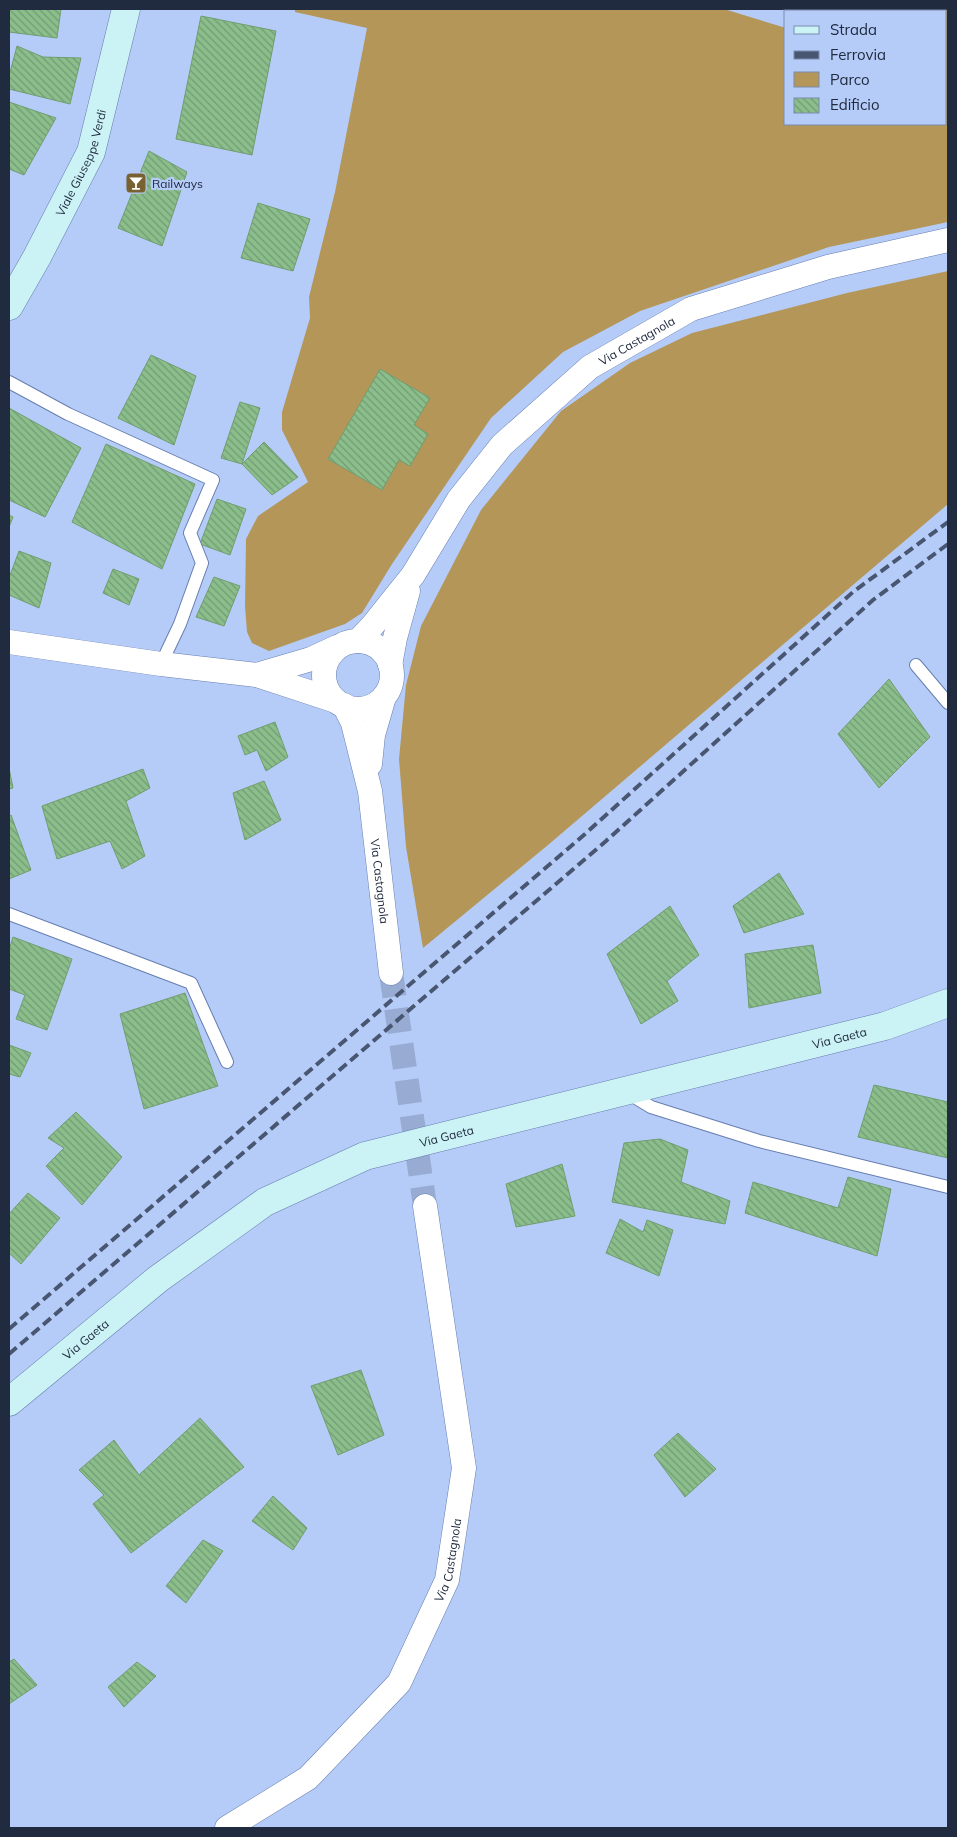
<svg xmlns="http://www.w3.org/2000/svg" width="957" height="1837" viewBox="0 0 957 1837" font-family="Mulish,sans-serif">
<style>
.green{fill:#b49658}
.building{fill:url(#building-back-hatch);stroke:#709d70}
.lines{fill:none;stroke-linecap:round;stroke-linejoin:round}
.street-tunnel{stroke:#98acd3;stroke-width:24;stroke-dasharray:24 12;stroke-linecap:butt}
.lane-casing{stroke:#667eb0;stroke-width:14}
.street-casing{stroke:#667eb0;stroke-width:25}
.secondary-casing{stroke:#667eb0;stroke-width:29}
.lane{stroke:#fff;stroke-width:12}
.street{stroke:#fff;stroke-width:24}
.secondary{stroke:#cbf2f5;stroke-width:28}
.rail{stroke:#495671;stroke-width:4;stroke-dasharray:10 5;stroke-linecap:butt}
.labels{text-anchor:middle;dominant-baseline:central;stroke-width:4.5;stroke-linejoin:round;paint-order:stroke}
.street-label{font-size:12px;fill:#212b40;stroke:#b6ccf8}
.poi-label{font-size:12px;fill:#212b40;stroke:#b6ccf8;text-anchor:start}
</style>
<defs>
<pattern id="building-back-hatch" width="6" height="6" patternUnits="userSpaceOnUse" patternTransform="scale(1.25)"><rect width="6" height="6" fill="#8bbe8b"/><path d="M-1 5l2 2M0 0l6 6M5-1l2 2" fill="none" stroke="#719b73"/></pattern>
</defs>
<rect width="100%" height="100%" fill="#b6ccf8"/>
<g class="green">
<path d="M295 9H724L786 28V124H946V11H874L875 9H948V222L829 247 640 311 563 352 491 418 392 564 362 613 345 624 269 651 252 643 247 632 245 606 246 539 258 516 308 482 282 430V412L310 318 309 297 335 192 367 28 295 12Z"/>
<path d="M948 271V504L548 845 423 948 406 847 399 759 406 685 421 626 481 510 561 411 630 363 692 333 847 293Z"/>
</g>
<g class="building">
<path d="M9 9H61L57 38 9 32Z"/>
<path d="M201 16 276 31 252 155 176 139Z"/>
<path d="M17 46 43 57 81 58 70 104 9 89V76Z"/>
<path d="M9 102 56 118 24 175 9 169Z"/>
<path d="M149 151 187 172 162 246 118 228Z"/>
<path d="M258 203 310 219 293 271 241 258Z"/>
<path d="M151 355 196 376 174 445 118 418Z"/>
<path d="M380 369 430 398 414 425 428 434 410 466 399 460 382 490 328 459Z"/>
<path d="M240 402 260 408 242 464 221 458Z"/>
<path d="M9 408 81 448 45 517 9 500Z"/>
<path d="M264 442 298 477 272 495 242 464Z"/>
<path d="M106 444 195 484 162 569 72 522Z"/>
<path d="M217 499 246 509 230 555 200 544Z"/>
<path d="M9 515 13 517 9 527Z"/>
<path d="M19 551 51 563 39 608 9 595V578Z"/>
<path d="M113 569 139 579 129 605 103 593Z"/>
<path d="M214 577 240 586 224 626 196 617Z"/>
<path d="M889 679 930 737 879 788 838 734Z"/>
<path d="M275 722 288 757 266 771 257 750 245 755 238 736Z"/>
<path d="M9 768 13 788 9 789Z"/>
<path d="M143 769 150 788 126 801 145 856 122 869 110 841 57 859 42 806Z"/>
<path d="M264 781 281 820 245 840 233 793Z"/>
<path d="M11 815 31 870 9 879V816Z"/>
<path d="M779 873 804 914 744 933 733 906Z"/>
<path d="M670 906 699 955 667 981 678 1001 641 1024 607 954Z"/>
<path d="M13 937 72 959 47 1030 16 1019 25 995 9 989V950Z"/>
<path d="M813 945 821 993 749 1008 745 954Z"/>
<path d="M185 993 218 1086 144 1109 120 1014Z"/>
<path d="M9 1045 31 1053 20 1077 9 1074Z"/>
<path d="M874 1085 948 1102V1158L858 1137Z"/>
<path d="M76 1112 122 1157 82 1205 46 1166 64 1148 48 1138Z"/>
<path d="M660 1139 688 1150 681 1182 730 1201 725 1224 612 1202 624 1143Z"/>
<path d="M562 1164 575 1216 516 1227 506 1184Z"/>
<path d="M848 1177 891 1189 877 1256 745 1213 753 1182 838 1208Z"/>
<path d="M28 1193 60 1218 21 1264 9 1253V1214Z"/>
<path d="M620 1219 643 1232 647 1220 673 1230 659 1276 606 1253Z"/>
<path d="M361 1370 384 1435 338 1455 311 1386Z"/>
<path d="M200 1418 244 1467 131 1553 93 1504 104 1495 79 1470 114 1440 139 1475Z"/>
<path d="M678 1433 716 1469 685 1497 654 1455Z"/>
<path d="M273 1496 307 1528 293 1550 252 1521Z"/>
<path d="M203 1540 223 1551 186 1603 166 1586Z"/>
<path d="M14 1659 37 1685 9 1704V1662Z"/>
<path d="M137 1662 156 1676 124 1707 108 1687Z"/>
</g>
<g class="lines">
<path class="street-tunnel" d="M391 973 425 1206"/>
<g class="lane-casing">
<g id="lane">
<path d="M9 382 68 414 213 480 190 533 202 563 180 624 161 664"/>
<path d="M916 665 948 703"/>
<path d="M9 914 191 983 227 1062"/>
<path d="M628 1093 651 1107 759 1141 948 1187"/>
</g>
</g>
<g class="street-casing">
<g id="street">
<path id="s1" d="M358 641 373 625 413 575 459 499 502 445 590 367 691 309 828 267 948 240"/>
<circle cx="358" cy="675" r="34"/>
<path d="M9 642 161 664 257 675 336 701"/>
<path d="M390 665 395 638 408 591"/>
<path d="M257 675 311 659 337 647"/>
<path id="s2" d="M344 705 353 723 370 791 391 973"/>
<path d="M370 764 373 735 384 697"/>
<path id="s3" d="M227 1828 308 1778 399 1683 447 1580 464 1468 425 1206"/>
</g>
</g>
<g class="secondary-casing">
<g id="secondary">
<path id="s4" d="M9 306 37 257 91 152 126 9"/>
<path id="s5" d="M9 1402 158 1279 265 1202 365 1156 885 1026 948 1003"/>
</g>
</g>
<use href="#lane" class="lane"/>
<use href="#street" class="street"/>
<use href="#secondary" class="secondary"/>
<g class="rail">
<path d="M9 1329 585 834 853 592 948 522"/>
<path d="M9 1354 606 841 873 600 948 544"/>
</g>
</g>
<defs>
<g id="bar-square" transform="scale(1.125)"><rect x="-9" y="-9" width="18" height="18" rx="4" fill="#786232" stroke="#b6ccf8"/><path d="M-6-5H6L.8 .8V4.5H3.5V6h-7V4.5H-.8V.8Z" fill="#fff"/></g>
</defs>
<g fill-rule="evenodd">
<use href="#bar-square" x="136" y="183"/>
</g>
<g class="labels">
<g class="street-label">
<text stroke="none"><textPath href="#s4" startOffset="161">Viale Giuseppe Verdi</textPath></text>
<text stroke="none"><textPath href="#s1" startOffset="415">Via Castagnola</textPath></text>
<text stroke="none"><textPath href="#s2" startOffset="181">Via Castagnola</textPath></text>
<text stroke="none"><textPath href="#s5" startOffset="924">Via Gaeta</textPath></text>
<text stroke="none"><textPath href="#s5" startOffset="519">Via Gaeta</textPath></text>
<text stroke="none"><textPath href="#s5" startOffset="99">Via Gaeta</textPath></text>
<text stroke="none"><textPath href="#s3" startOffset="360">Via Castagnola</textPath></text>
</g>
<g class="poi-label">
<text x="152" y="183">Railways</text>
</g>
</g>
<rect width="957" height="1837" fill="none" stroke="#212b40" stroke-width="20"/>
<rect x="784" y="10" width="162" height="115" fill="#b6ccf8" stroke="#7a8cae"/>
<rect x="794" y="26" width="25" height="8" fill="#cbf2f5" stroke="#7a8cae"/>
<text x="830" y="35" font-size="15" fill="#212b40">Strada</text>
<rect x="794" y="51" width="25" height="8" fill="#495671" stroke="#7a8cae"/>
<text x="830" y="60" font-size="15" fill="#212b40">Ferrovia</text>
<rect x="794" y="72" width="25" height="15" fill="#b49658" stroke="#7a8cae"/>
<text x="830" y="85" font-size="15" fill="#212b40">Parco</text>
<rect x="794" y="98" width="25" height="15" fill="url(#building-back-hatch)" stroke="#7a8cae"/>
<text x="830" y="110" font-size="15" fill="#212b40">Edificio</text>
</svg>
